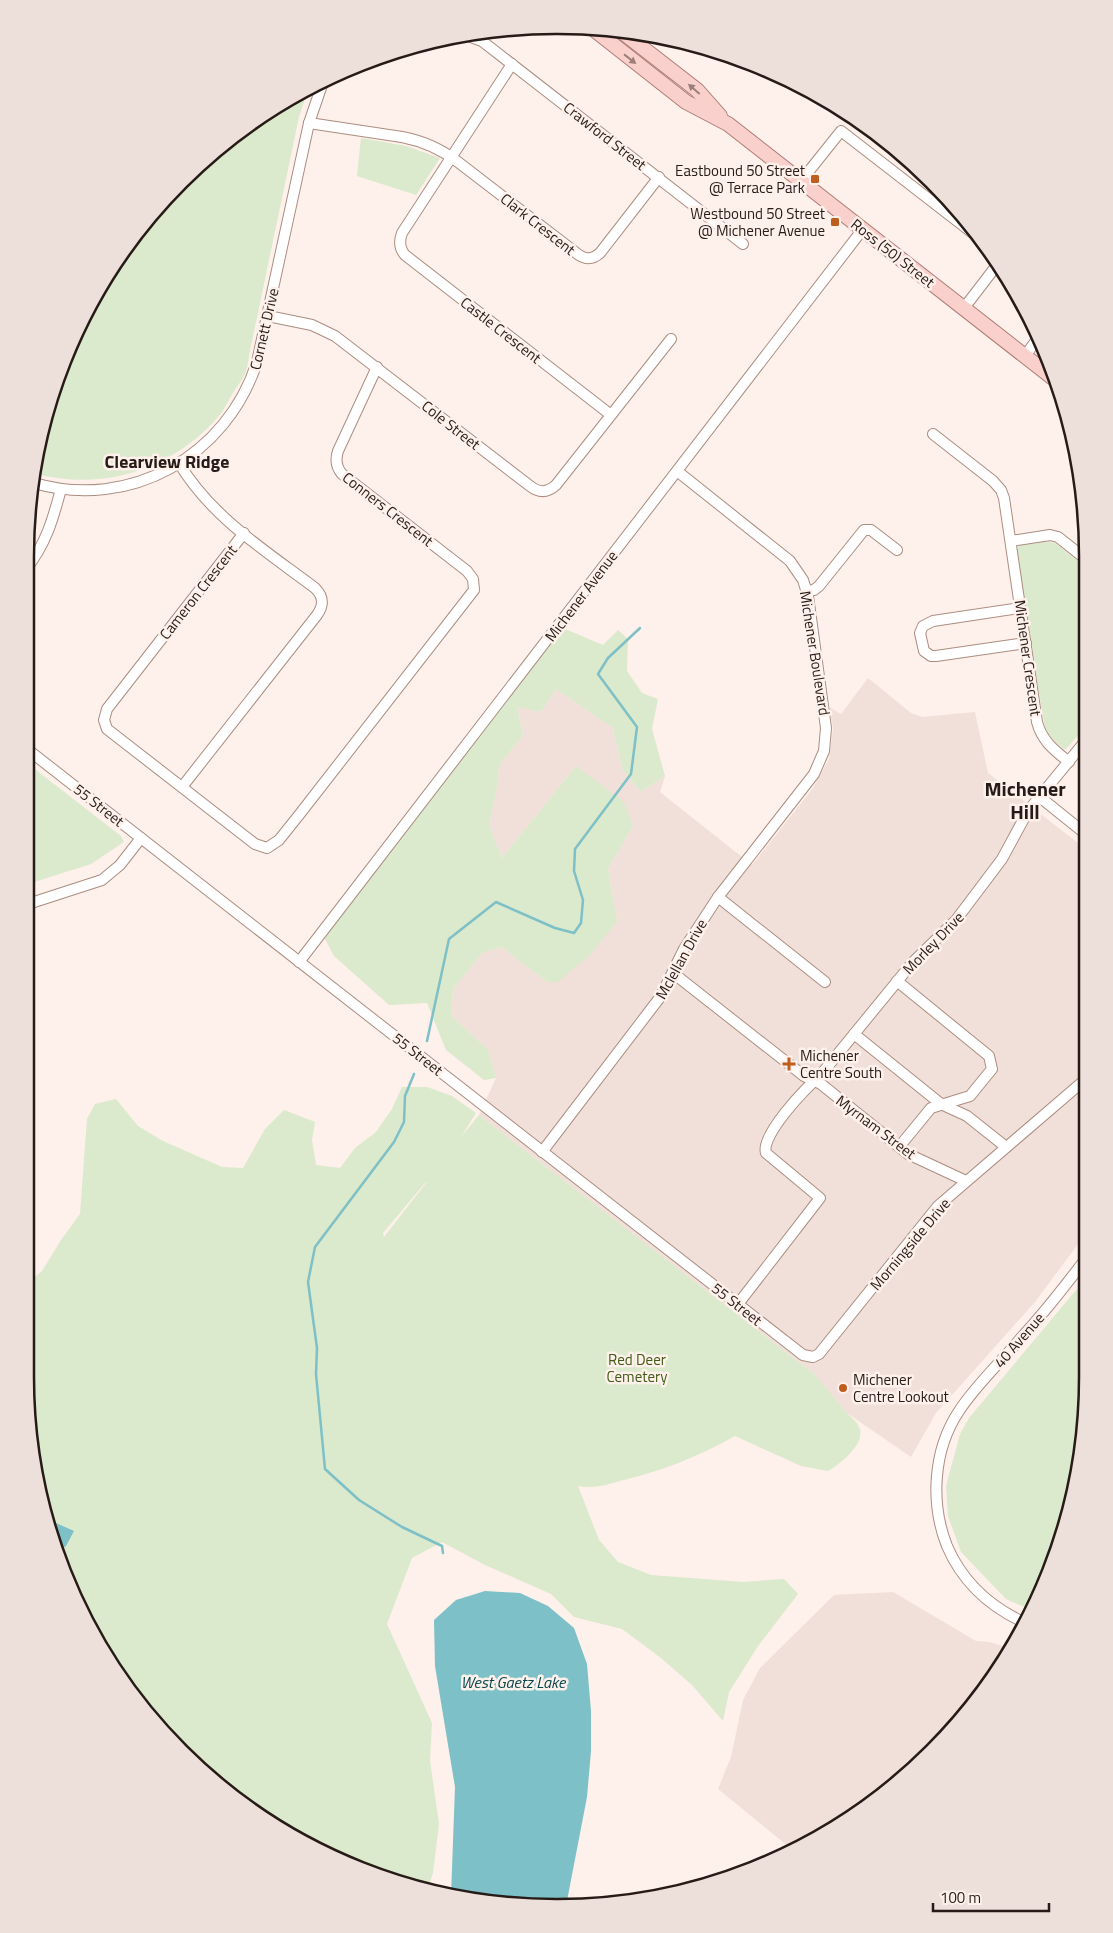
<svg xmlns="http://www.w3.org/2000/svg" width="1113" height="1933" viewBox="0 0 1113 1933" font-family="'Titillium Web',sans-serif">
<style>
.built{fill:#f1e0d9}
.green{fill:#dbe9cc;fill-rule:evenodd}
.water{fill:#7dc0c7}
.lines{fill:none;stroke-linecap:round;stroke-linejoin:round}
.stream{stroke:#7dc0c7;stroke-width:2.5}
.minor-casing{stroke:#ac8d80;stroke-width:12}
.major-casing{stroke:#ad7c77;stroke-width:16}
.minor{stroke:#fff;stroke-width:10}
.major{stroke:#fad0cd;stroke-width:14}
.oneway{fill:#9b7f7b}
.poi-dot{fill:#be5d1e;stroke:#fef0ea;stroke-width:2}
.labels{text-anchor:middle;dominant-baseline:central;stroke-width:5;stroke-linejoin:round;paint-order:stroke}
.street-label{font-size:15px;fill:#261b16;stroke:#fef0ea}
.poi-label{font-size:15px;fill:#261b16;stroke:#fef0ea;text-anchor:end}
.park-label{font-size:15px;fill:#415b17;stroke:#fef0ea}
.water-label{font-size:16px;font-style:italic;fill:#05464b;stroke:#fef0ea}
.quarter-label{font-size:18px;font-weight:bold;fill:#261b16;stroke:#fef0ea}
.district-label{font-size:20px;font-weight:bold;fill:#261b16;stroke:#fef0ea}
.rim{fill:none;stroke:#261b16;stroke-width:2.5}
</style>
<rect width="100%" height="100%" fill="#fef0ea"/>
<g class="built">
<path d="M868 678 911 713 922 717 975 712 988 773 1087 850V1232L1035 1302 936 1413 911 1457 844 1411 814 1374 479 1115 496 1078 488 1050 451 1015 453 989 482 953 501 947 547 982 617 921 608 869 633 826 576 766 502 858 489 825 497 788 499 765 523 735 517 707 541 712 556 689 613 728 622 769 641 792 665 776 660 792 752 865 813 788 829 759 833 728 829 707 841 714Z"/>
<path d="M893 1592 976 1641 989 1642 1010 1648 999 1672 907 1776 823 1837 794 1851 718 1789 731 1757 743 1700 760 1668 834 1595Z"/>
</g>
<g class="green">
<path d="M308 89 299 117 252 341C249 351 249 364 245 374 242 381 236 387 233 393 228 401 224 410 219 416 172 470 104 491 36 474L53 385 114 261 180 181 261 115Z"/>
<path d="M361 138 406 146 440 158 416 195 357 176Z"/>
<path d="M1044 541 1055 543 1087 568V725L1066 749H1064C1053 740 1047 735 1044 722L1015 556V551L1020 545Z"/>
<path d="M558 626 603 645 618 630 628 639 627 671 642 693 658 699 652 729 665 776 641 792 622 769 613 728 556 689 541 712 517 707 523 735 499 765 497 788 489 825 502 858 576 766 624 802 633 826 608 869 617 921 591 954 558 982H547L501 947 482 953 453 989 451 1015 488 1050 496 1078 484 1080 446 1050 427 1003 389 1005 334 956 322 933Z"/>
<path d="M27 763 121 836 124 842 91 864 28 884Z"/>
<path d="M402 1087H427L452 1096 476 1113 461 1137 479 1115 814 1374C825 1386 834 1398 844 1410 848 1415 856 1420 859 1427 867 1443 840 1464 828 1471L801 1466 735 1436C698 1457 661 1471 620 1481 606 1485 592 1489 578 1486L599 1540 618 1562 651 1575 743 1582 784 1579 798 1594 758 1646 729 1692 723 1721 692 1685 661 1658 622 1629 574 1617 551 1594 485 1565 442 1542 412 1558 387 1624 432 1723 430 1761 439 1824 433 1873 427 1891 322 1853 261 1818 181 1753 135 1700 80 1612 53 1547 30 1446 29 1282 42 1271 61 1240 80 1214 87 1119 95 1104 116 1099 138 1126 163 1141 222 1167 243 1168 265 1129 284 1110 315 1122 312 1140 316 1165 340 1168 355 1148 376 1132 392 1109ZM425 1183H426L384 1237 383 1233Z"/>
<path d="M1087 1277V1412L1060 1548 1029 1609 1006 1599 961 1552 948 1516 946 1486 960 1434 969 1418Z"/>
</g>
<g class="water">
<path d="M47 1519 74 1531 66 1546 56 1553Z"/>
<path d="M485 1591 520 1593 548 1606 574 1628 587 1664 591 1711V1751L587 1797 566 1906 487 1903 451 1896 455 1787 435 1666 434 1620 456 1600Z"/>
</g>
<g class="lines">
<g class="stream">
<path d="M427 1041 449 939 496 902 555 928 574 933 581 923 583 900 574 871 575 849 631 774 637 727 598 674 608 658 640 628"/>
<path d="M414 1074 405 1096 404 1122 394 1142 315 1247 308 1282 317 1348 316 1374 325 1469 359 1500 402 1527 442 1546 443 1553"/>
</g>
<g class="minor-casing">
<g id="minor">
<path d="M463 34 482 41 743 244"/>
<path d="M512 64 402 233C399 241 399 248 405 255L611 415"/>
<path d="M751 64 752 63"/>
<path d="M309 123 402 137C423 141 441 149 458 162L575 252C583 259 591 261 600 253L659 177"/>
<path d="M801 181 841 131 974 234"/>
<path d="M964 308 997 265"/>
<path d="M268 316 312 325 335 336 530 486C539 493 547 493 556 485L671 339"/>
<path d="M1025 356 1038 338"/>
<path d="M933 434 993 481 1001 490 1004 498 1037 722C1042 741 1054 750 1069 762"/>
<path d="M179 463C211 517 266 551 315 588 324 597 324 605 317 615L182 787"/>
<path d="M677 471 790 561 803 580 808 596 826 728 824 751 814 774 718 897"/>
<path d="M34 483C130 511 227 456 257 362L309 123 323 82"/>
<path d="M244 533 107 709 104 720 107 729 255 844 267 848 279 840 299 815 474 590 473 579 467 571 342 474C336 467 335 460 338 451L377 367"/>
<path d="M1011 541 1050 535 1058 537 1087 560"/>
<path d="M26 569C46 544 53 519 61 489"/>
<path d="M807 591 814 590 819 586 864 530H871L897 550"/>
<path d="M1020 608 933 621 923 626 920 633 924 651 931 656H936L1026 643"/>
<path d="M27 749 803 1355 813 1357 819 1354 938 1206 1087 1078"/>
<path d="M1041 798 1087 835"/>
<path d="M28 904 102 880 120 865 141 838"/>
<path d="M299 962 863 229"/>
<path d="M673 973 804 1076 821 1084 908 1154 966 1181"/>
<path d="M897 981 989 1056 992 1069 970 1096 931 1108 899 1147"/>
<path d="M854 1034 941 1104 967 1116 1006 1147"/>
<path d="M542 1152 661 996 684 949 718 897 825 982"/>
<path d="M738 1304 820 1198 766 1153C760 1136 806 1087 819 1077L913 962 956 920 1002 859 1028 811 1087 739"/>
<path d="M1023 1622C989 1606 962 1581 947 1546 930 1503 933 1450 959 1411 976 1385 1000 1363 1020 1339 1044 1313 1066 1285 1087 1257"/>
</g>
</g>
<g class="major-casing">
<g id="major">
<path d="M592 28 686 102 728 124 1058 382"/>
<path d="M621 31 697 90 720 116"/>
</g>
</g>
<use href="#minor" class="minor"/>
<use href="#major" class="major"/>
</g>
<defs><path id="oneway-solid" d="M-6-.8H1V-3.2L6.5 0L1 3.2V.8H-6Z" transform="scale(1.25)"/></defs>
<g class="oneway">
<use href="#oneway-solid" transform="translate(630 59) rotate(38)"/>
<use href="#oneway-solid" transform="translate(694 89) rotate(-139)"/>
</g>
<g class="poi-dot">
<rect x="810" y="174" width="10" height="10" rx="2.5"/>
<rect x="830" y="217" width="10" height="10" rx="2.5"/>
<path d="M786.5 1056.5h5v5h5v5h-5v5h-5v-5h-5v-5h5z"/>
<circle cx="843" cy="1388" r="5"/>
</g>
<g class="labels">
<g class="street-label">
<text transform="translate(605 136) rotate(38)">Crawford Street</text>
<text transform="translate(538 224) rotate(38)">Clark Crescent</text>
<text transform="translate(893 253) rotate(38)">Ross (50) Street</text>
<text transform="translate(264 329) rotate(-77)">Cornett Drive</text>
<text transform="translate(501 330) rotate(38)">Castle Crescent</text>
<text transform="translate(451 425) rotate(38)">Cole Street</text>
<text transform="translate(388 509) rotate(38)">Conners Crescent</text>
<text transform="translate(198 592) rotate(-52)">Cameron Crescent</text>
<text transform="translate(581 596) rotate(-53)">Michener Avenue</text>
<text transform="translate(815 653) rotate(81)">Michener Boulevard</text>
<text transform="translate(1028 658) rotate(82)">Michener Crescent</text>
<text transform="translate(99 805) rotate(38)">55 Street</text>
<text transform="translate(933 943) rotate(-46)">Morley Drive</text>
<text transform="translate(681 959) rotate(-61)">Mclellan Drive</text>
<text transform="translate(418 1054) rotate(38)">55 Street</text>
<text transform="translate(876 1127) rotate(37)">Myrnam Street</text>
<text transform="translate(910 1244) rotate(-50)">Morningside Drive</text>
<text transform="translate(737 1304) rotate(38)">55 Street</text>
<text transform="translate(1019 1340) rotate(-49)">40 Avenue</text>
</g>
<g class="poi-label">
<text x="805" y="170">Eastbound 50 Street<tspan x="805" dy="17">@ Terrace Park</tspan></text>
<text x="825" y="213">Westbound 50 Street<tspan x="825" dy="17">@ Michener Avenue</tspan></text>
<text x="800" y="1055" text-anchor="start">Michener<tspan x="800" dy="17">Centre South</tspan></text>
<text x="853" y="1379" text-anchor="start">Michener<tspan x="853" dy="17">Centre Lookout</tspan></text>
</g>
<g class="park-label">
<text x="637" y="1359">Red Deer<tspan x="637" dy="17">Cemetery</tspan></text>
</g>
<g class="water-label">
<text x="513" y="1682">West Gaetz Lake</text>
</g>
<g class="quarter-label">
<text x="167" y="461">Clearview Ridge</text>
</g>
<g class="district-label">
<text x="1025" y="788">Michener<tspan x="1025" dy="23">Hill</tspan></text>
</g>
</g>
<path d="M0 0H1113V1933H0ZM556 34H557A522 522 0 0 1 1079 556V1377A522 522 0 0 1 557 1899H556A522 522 0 0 1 34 1377V556A522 522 0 0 1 556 34Z" fill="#eddfd9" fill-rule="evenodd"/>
<path class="rim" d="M556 34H557A522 522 0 0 1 1079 556V1377A522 522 0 0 1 557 1899H556A522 522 0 0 1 34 1377V556A522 522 0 0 1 556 34Z"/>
<path d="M933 1903v8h116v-8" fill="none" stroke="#261b16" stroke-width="2.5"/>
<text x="940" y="1903" font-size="15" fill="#261b16" stroke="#fef0ea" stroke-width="4" paint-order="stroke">100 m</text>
</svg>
